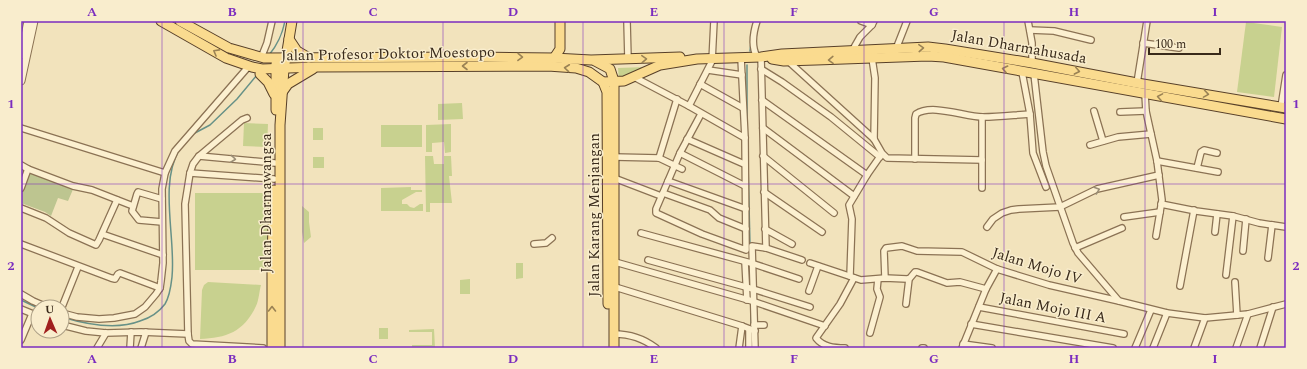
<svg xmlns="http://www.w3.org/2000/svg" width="1307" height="369" viewBox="0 0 1307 369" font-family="Spectral,serif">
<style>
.green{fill:#c8d18f}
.cemetery{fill:#bdc590}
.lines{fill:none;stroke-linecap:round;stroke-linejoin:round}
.stream{stroke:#679187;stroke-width:1.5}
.minor-casing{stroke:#8b7254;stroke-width:8}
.tertiary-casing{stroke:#8b7254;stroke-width:9}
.primary-casing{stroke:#584029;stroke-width:11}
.minor{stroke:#fcf0d0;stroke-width:5.5}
.tertiary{stroke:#fcf0d0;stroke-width:7}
.primary{stroke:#fadb8f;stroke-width:9}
.oneway{stroke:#9a8254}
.oneway2{stroke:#9a8d75}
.grid{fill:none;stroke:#7b2cbf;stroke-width:1;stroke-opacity:0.55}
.labels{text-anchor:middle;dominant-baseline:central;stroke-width:3;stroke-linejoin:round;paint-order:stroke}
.street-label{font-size:15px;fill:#392a1a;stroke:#f9edcd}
.neatline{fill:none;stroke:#7b2cbf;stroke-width:1.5}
.grid-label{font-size:13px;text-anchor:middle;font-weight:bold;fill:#7b2cbf}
</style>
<rect width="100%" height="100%" fill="#f2e3bc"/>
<g class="green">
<path d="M1246 22 1282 27 1274 97 1237 92Z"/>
<path d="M646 67 619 80 618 68Z"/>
<path d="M462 103 463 119 438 120V104Z"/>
<path d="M244 123 268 124 267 147 243 146Z"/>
<path d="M451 124V152L445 153 444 142 432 143V152H426V125Z"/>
<rect x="381" y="125" width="41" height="22"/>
<rect x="313" y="128" width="10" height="12"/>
<path d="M425 156H433L434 164H444V156H451L452 176H449L452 203H430V212H426Z"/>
<rect x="313" y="157" width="11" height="11"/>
<path d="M411 187V190H422V192H416L402 200V204H407L410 207 414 208 420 204H423V211H381V188Z"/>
<rect x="195" y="193" width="73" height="77"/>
<path d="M302 206 309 212V222L311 237 304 243 302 232Z"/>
<path d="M516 263H523V278L516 279Z"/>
<path d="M470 279V294H460V280Z"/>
<path d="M208 282 261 285C259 292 259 300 256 306 244 332 226 338 200 339L202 290 204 285Z"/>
<rect x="379" y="328" width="9" height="11"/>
<path d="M434 329 435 348H412V345H432V332H409V330Z"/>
</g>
<path class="cemetery" d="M29 170 74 187 68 201 58 198 51 216 45 212 21 203V191Z"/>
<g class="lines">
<g class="stream">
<path d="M750 51 751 42"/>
<path d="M269 55C278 44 282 35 285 21"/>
<path d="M747 65V125"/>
<path d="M193 134 210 125 237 99 257 75"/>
<path d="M748 163 750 245"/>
<path d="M21 300 38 308"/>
<path d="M751 303V327"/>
<path d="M62 317C85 324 117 330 140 321 150 318 159 312 165 304 170 296 171 286 172 277 176 239 159 184 179 150"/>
</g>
<g class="minor-casing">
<g id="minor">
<path d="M627 21 628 59"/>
<path d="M861 21 872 25"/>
<path d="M1028 21 1032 43V63"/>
<path d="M1030 30 1054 31 1091 40"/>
<path d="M1143 43 1179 48"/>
<path d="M896 49 907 21"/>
<path d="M852 51 860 37 872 25 874 21"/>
<path d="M757 57C751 46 753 33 757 21"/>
<path d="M761 57 766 248"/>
<path d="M261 58 267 43 272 21"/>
<path d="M872 58 875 78 874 139"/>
<path d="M788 61 874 139 882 153 887 158 982 160"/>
<path d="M761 69 782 82 831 117 880 157"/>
<path d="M708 70 742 75"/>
<path d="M1022 72 1030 114 1033 153 1046 187"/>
<path d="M1034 74 1043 152 1046 166 1073 243 1078 253 1119 301 1167 313 1205 318 1248 314 1286 304"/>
<path d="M634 77 689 106 745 138"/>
<path d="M1137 83 1147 21"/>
<path d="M700 84 743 108"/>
<path d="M1145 94 1146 111 1157 161 1162 200 1156 236"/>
<path d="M762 100 867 175"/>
<path d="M689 106 712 61 714 21"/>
<path d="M1281 107 1286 75"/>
<path d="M1094 111 1103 141"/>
<path d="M1120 112 1146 111"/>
<path d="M701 114 680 153 656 209V213L702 234 746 250 745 138 741 58"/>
<path d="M982 117V188"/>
<path d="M247 118 242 120 199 156 193 164 190 173 185 204 188 334 189 341 192 344 263 348"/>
<path d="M21 128 165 173"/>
<path d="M763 128 854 196"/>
<path d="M687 139 744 164"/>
<path d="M1090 145 1118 137 1151 134"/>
<path d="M680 153 745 186"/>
<path d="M199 156 275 163"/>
<path d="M763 156 834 213"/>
<path d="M614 157 659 158 682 169"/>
<path d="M659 158 677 99"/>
<path d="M915 159V118L916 114C932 103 965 117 983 117 999 117 1014 115 1030 114"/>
<path d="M1157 161 1218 172"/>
<path d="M21 165 28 169 73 186 92 190 133 206"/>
<path d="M1197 168 1201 152 1204 150 1217 153"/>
<path d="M190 173 274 179"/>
<path d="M614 178 661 196"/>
<path d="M668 181 746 209"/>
<path d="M21 188 28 169"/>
<path d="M764 192 822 232"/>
<path d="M663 193 710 210 719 218 746 229"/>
<path d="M1161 204 1196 211 1233 216 1259 223 1286 227"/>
<path d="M21 208 46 218 69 233 96 245 99 240 117 200"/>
<path d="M1124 217 1160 212"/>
<path d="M162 222 139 220 132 211 137 194 138 192 162 199"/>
<path d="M987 227 993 219 1002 213 1011 210 1019 209 1060 207 1097 189 1159 175"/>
<path d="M765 229 792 244"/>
<path d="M1215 232 1217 214"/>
<path d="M641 233 751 263 799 279"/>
<path d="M102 234 163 255"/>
<path d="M21 244 111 278 115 279 118 274 120 273 160 288"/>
<path d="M534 244 546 243 552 238"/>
<path d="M1075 248 1122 228"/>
<path d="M1243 251 1246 219"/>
<path d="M1268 258 1272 225"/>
<path d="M648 260 753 289 810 307"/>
<path d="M615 262 752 301 825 326"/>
<path d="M745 262 747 300"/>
<path d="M810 263 861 280 885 278 907 279 910 278 915 272H917L947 283 960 282 986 289"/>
<path d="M1226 275 1233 216"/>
<path d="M850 276 852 219 849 205 867 175 881 155"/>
<path d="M885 278 884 251 886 248 902 246 917 251 962 252 997 269 1049 285 1119 301"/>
<path d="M1235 282 1237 315"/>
<path d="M1180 286 1194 210"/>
<path d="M615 287 742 326 755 331"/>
<path d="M809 291 818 266"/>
<path d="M21 294 33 301 47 307"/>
<path d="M906 304 909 279"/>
<path d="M62 307 78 267"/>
<path d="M979 307 1124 334"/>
<path d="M21 309 38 316"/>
<path d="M62 313 77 317 99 319 114 318 135 314 145 307 156 294 160 288 161 281 163 263 162 189 165 173 175 151 249 66"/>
<path d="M971 324 1113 348"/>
<path d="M62 325 86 331 106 333 141 332 188 334"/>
<path d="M754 325H764"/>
<path d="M749 329V348"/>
<path d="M870 333 880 297 877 289 878 279"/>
<path d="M614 334C630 334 643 338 656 348"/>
<path d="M21 340 32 314"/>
<path d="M963 344 992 348"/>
<path d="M97 348 106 333"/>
<path d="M130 348 131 332"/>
<path d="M141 348 146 332"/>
<path d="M739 348 742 326"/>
<path d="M755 348 752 246 766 248 802 260"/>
<path d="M845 348C834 348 823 347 816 338L840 304 854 278"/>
<path d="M922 348H924"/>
<path d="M962 348 986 289 997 269"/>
<path d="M1135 348 1151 310"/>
<path d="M1153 348 1167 313"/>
<path d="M1194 348 1205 318"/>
<path d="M1236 348 1248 314"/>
<path d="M1260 348 1273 307"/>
</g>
</g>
<g class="tertiary-casing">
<g id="tertiary">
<path d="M21 55 28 21"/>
<path d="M21 81 34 21"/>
</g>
</g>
<g class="primary-casing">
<g id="primary">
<path d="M161 21 226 58 252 67 262 69 316 67 548 66 576 68 589 72 603 82 624 81 660 65 697 59 761 57 782 54 928 47 945 49 1032 63 1137 83 1286 108"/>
<path d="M180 21 229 48 264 58 475 57 554 58 591 60 680 57"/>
<path d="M289 39 297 51 309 58"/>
<path d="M554 58 560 49V21"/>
<path d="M772 59 784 61 816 60 928 56 944 57 1286 119"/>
<path d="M595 61 610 69 614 81V348"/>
<path d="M276 64V110"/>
<path d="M260 74 268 82 274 94"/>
<path d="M603 82 607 92 608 304"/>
<path d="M283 91 288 84 313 69"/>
<path d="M272 348V260L274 190"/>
<path d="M280 348V125L284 69 292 21"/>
</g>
</g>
<use href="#minor" class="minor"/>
<use href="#tertiary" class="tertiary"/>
<use href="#primary" class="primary"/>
</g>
<defs><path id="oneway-chevron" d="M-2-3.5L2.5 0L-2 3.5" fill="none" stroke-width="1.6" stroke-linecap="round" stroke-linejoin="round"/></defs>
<g class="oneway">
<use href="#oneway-chevron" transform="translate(921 48) rotate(-3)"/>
<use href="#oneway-chevron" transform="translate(216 52) rotate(-151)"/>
<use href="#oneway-chevron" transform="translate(520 57) rotate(1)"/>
<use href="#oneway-chevron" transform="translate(644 59) rotate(-3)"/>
<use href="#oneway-chevron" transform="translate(831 60) rotate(178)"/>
<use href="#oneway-chevron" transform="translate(465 66) rotate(180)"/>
<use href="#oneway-chevron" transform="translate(567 68) rotate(-174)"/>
<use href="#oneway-chevron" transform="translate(1005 69) rotate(-168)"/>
<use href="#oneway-chevron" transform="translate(1077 71) rotate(11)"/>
<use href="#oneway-chevron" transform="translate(1206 94) rotate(9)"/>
<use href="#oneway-chevron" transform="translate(1160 97) rotate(-170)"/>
<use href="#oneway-chevron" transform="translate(272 309) rotate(-90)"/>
</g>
<g class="oneway2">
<use href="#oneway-chevron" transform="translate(233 159) rotate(6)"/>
<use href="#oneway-chevron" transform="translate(1097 190) rotate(-19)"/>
</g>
<path class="grid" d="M162 21V348M303 21V348M443 21V348M583 21V348M724 21V348M864 21V348M1004 21V348M1145 21V348M21 184H1286"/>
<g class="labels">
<g class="street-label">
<text transform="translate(1019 47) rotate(10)">Jalan Dharmahusada</text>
<text transform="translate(388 54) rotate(-1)">Jalan Profesor Doktor Moestopo</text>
<text transform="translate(266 203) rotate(-90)">Jalan Dharmawangsa</text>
<text transform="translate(594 215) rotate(-90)">Jalan Karang Menjangan</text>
<text transform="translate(1037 266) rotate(17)">Jalan Mojo IV</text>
<text transform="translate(1053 308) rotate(11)">Jalan Mojo III A</text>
</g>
</g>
<rect width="1307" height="369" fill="none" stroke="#f9edcd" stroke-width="44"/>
<g transform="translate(50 319) rotate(358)"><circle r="19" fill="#f9edcd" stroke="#ac9f85"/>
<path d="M0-3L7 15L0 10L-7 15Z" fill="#a01f1e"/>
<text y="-6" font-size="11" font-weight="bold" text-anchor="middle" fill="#392a1a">U</text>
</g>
<path d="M1149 48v6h71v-6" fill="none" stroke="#392a1a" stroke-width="2"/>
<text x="1155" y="48" font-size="12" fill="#392a1a" stroke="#f9edcd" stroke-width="3" paint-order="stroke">100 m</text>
<rect x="22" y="22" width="1263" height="325" class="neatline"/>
<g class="grid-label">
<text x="92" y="16">A</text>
<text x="232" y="16">B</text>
<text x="373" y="16">C</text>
<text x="513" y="16">D</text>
<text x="654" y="16">E</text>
<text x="794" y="16">F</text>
<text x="934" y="16">G</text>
<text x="1074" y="16">H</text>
<text x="1215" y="16">I</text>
<text x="11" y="108">1</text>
<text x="1296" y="108">1</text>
<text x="11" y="270">2</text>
<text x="1296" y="270">2</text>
<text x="92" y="363">A</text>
<text x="232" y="363">B</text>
<text x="373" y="363">C</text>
<text x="513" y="363">D</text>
<text x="654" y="363">E</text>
<text x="794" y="363">F</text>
<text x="934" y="363">G</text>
<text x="1074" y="363">H</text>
<text x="1215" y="363">I</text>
</g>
</svg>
